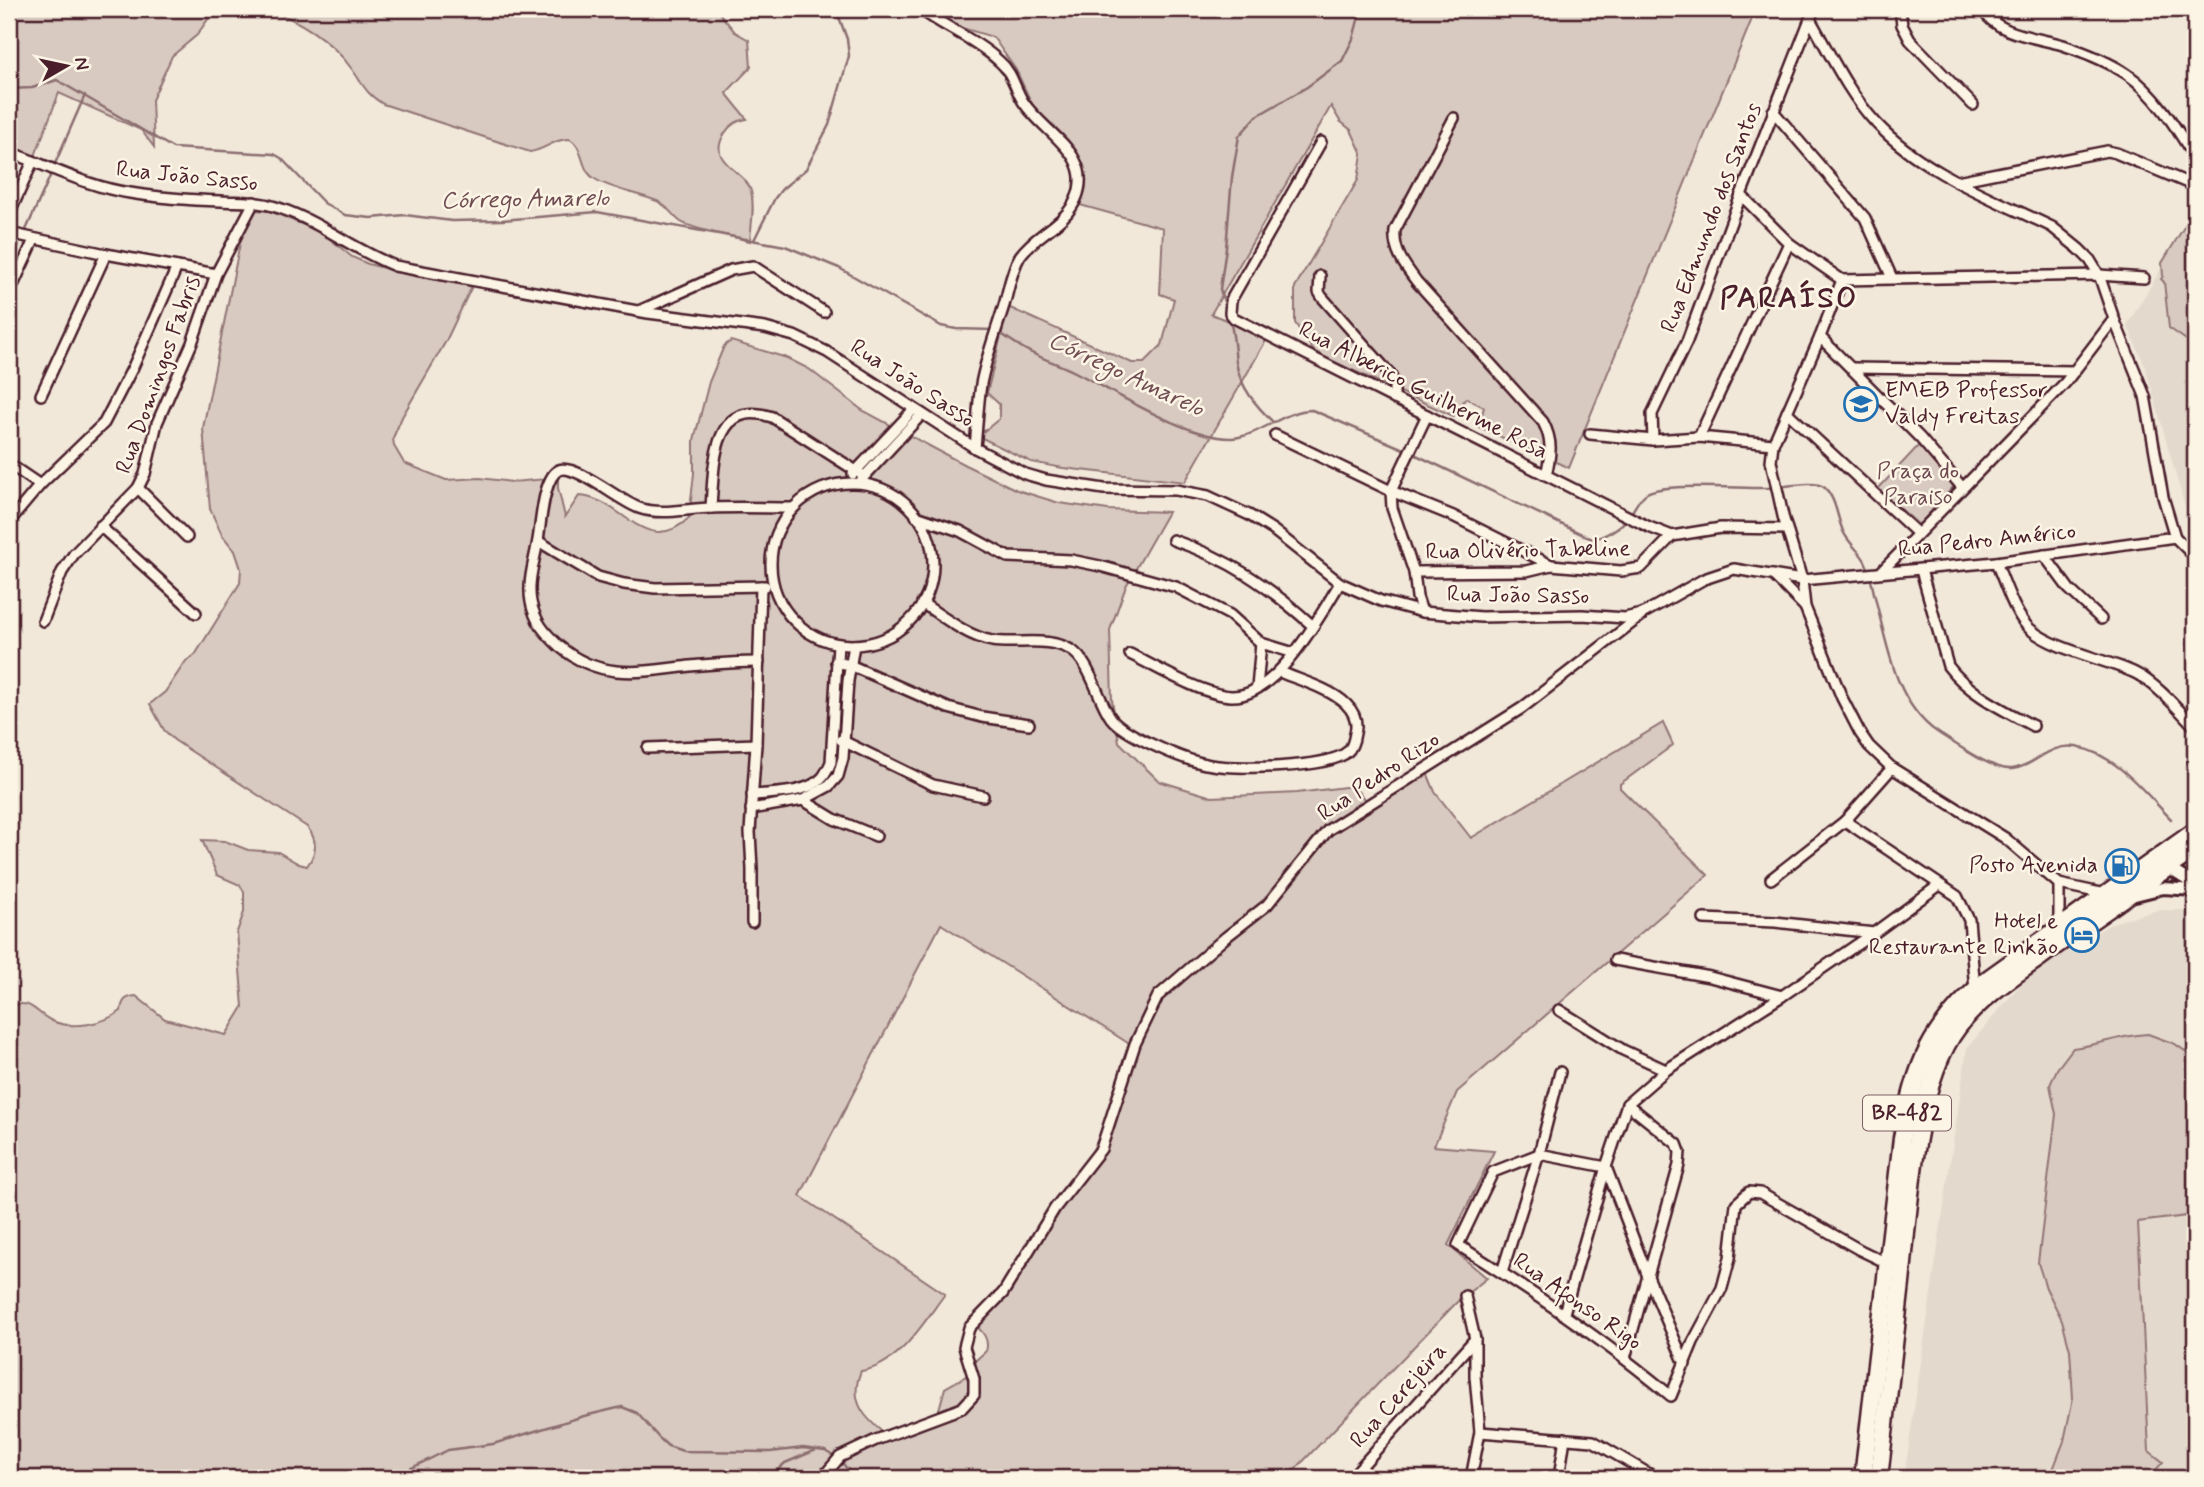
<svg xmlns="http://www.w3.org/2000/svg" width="2204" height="1487" viewBox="0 0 2204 1487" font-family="Mynerve,sans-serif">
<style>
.built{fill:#e4d9cd}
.green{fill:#d8cac0;stroke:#917476;stroke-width:2;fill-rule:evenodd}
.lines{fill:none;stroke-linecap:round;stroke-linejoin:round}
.stream{stroke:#8b6d6f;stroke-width:2.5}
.minor-casing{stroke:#4a1f2b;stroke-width:14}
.tertiary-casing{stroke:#4a1f2b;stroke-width:16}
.trunk-casing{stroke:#4a1f2b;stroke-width:21}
.minor{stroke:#fcf5e5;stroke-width:9}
.tertiary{stroke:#fcf5e5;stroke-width:10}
.trunk{stroke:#fcf5e5;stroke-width:16}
.labels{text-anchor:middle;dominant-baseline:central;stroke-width:5;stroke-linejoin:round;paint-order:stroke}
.shield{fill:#fcf5e5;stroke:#7f5f63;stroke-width:2}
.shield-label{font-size:21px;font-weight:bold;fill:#4a1f2b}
.street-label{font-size:23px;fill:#4a1f2b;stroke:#fcf5e5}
.poi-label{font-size:23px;fill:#4a1f2b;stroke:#fcf5e5;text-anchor:end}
.park-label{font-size:23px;fill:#6e4a50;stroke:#fcf5e5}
.water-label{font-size:24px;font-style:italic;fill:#704c53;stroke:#fcf5e5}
.district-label{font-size:30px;font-weight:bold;letter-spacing:2px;fill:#4a1f2b;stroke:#fcf5e5}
</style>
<rect width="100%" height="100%" fill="#f1e8da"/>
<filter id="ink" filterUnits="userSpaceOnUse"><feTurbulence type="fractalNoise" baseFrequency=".0143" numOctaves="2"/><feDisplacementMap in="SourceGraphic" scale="14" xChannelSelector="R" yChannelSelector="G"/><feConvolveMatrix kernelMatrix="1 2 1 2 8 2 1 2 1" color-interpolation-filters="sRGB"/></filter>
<g filter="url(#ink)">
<g class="built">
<path d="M2195 213V537L2192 532 2145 366 2127 325Z"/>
<path d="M2158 910H2195V1478H1904L1967 1048 2020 985 2066 949 2115 922Z"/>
</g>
<g class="green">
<path d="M9 9H226L213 12 197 35 172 56 152 100 154 147 141 130 59 93 35 156 9 146Z"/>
<path d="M267 9H716L735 32 749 40 751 67 726 93 747 119C738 120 730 125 725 133 705 163 745 169 751 191 755 208 751 225 750 241 733 236 694 230 681 222 672 216 667 205 657 201 637 193 613 190 595 179 579 169 585 148 570 139 553 139 547 149 530 152L383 104C364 92 364 85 351 68 331 40 299 20 267 9Z"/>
<path d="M929 9H1756L1569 468 1479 427 1484 407 1466 398 1453 416 1315 353 1295 323V287L1358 180 1362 154 1351 130 1340 121 1331 106 1211 314 1268 337 1185 482 1063 468 1031 462 978 436 999 419V404L987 393 1008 307 1132 363H1144L1162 345 1174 299 1160 294 1163 228 1080 205 1084 176 1079 159 1061 136 1033 106 1016 70 993 37 932 19Z"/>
<path d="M2195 209V346L2169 328 2164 282 2161 279 2163 276 2162 263Z"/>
<path d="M254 210 270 211 323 233 352 257 368 264 419 277 472 286 446 341 402 417 393 438 394 446 404 463 446 480 480 478 512 482 558 478V488L565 517 579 496C621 497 645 559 689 518L694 473V440L701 413 709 382 724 346 731 341 787 358 809 369 862 410 965 465 1017 490 1059 503 1108 510 1168 512 1126 586 1110 630 1112 700 1119 742 1159 781 1212 797 1297 793 1353 786 1367 802 1426 770 1435 792 1471 838 1663 723 1673 745 1620 784V788L1708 875 1457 1092 1434 1146 1494 1151 1448 1245 1487 1278 1457 1302 1287 1478H9V1006C34 999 33 1012 52 1021 73 1030 103 1024 121 1011 122 1000 126 997 136 996L165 1019 226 1035 243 1007 237 932 244 912V892L240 885 217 875 202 840 225 841 248 850 278 852 299 864 307 866C317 853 318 840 307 827L174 740 164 730 150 704 165 692 186 661 195 655 240 583 241 569 235 551 222 535 210 509 203 428 243 228ZM941 924 1139 1050 1079 1180 974 1324C982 1331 990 1339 986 1351L974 1362 966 1376 945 1388 938 1413 906 1423 889 1437C865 1419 848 1402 861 1371 899 1366 923 1323 945 1294L800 1196Z"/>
<path d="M1920 444 1954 486 1919 525 1878 489Z"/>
<path d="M2148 1034 2175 1044 2195 1058V1215L2138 1222 2149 1451 2163 1462 2149 1478H2042L2052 1472 2064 1441 2073 1398 2070 1350 2062 1320 2046 1288 2038 1263 2056 1114 2050 1085 2057 1069 2073 1048C2099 1045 2122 1035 2148 1034Z"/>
</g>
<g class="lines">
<g class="stream">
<path d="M9 89 32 88 57 80 173 148 274 154 281 158 324 203 345 215 371 218 405 215 452 221 502 220 597 212 785 246 839 268 941 326 956 329 993 330"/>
<path d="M54 166 85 95"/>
<path d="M26 230 52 172"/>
<path d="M754 240 775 198 782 189 806 169 829 125 849 56 847 39 836 9"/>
<path d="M9 267 19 245"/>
<path d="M1227 311 1220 289 1226 248 1232 177 1239 136 1257 116 1307 87 1342 61 1353 39 1361 9"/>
<path d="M1229 317C1234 332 1234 346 1236 362 1240 387 1256 406 1274 423"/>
<path d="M999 333C1008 338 1017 345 1026 350 1042 359 1059 364 1075 372 1115 392 1188 439 1232 438 1260 436 1284 410 1312 410L1406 450"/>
<path d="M1412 453 1592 539C1603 538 1621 527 1628 518 1634 510 1638 498 1647 493 1663 482 1745 489 1768 488 1781 488 1816 479 1825 488 1836 499 1837 517 1843 531 1848 543 1859 550 1865 561 1870 571 1872 586 1875 597 1887 644 1895 703 1937 732 1954 743 1993 771 2012 769 2036 766 2048 743 2076 747 2115 753 2145 793 2171 819"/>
<path d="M844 1465 854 1478"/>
<path d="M391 1478 448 1450 493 1444 584 1416 622 1407 637 1413 659 1438 668 1446 683 1451 770 1452 803 1448 825 1451 835 1457"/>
<path d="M769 1478 785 1463 816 1450"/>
</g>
<g class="minor-casing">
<g id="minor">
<path d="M920 9C946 28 977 40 1000 62 1013 73 1015 90 1024 103 1045 134 1095 155 1076 199 1065 225 1035 234 1020 256 1012 269 1009 287 1005 302 997 329 986 357 981 384 978 405 977 427 975 448"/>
<path d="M1900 9 1902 25 1910 40 1973 105"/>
<path d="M1982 9C1997 35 2036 37 2063 45 2084 52 2109 62 2127 74 2156 94 2177 129 2195 158"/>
<path d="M1810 19C1830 54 1849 94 1876 123 1923 173 1992 198 2052 227L2079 249 2090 260 2099 275 2114 319 2145 396 2163 497 2175 537 2195 557"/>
<path d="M1773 111 1865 218 1892 278"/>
<path d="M1454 118 1395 230C1393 251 1404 265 1417 282L1543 422C1553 441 1551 454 1546 475"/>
<path d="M1321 142 1231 300 1230 313 1234 318 1649 527 1672 536 1721 528 1787 529"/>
<path d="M9 152C49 166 88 187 130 193 160 198 191 200 221 201 238 202 253 201 269 205 315 217 351 249 395 266L648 313 765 328 794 336 827 352 975 448 1025 474 1046 480 1104 489 1176 490 1208 496 1249 515 1273 530 1340 583 1381 601 1422 612 1481 617 1582 615 1625 618 1642 614 1704 579 1734 569 1802 580 1996 562 2175 537"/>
<path d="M1957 181 2107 151 2116 153 2195 186"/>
<path d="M1741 195 1789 243 1842 280"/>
<path d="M9 215 33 161"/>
<path d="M9 233 106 254 216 274"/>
<path d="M1320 276 1319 292 1322 297 1390 374 1394 383V399"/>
<path d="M1842 280 1820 337 1773 444 1771 461 1783 516 1802 580 1805 607 1842 698 1860 733 1869 746 1892 768 2005 838 2059 884 2105 894"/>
<path d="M1842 280 2099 275 2144 278"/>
<path d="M9 294 34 240"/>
<path d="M639 311 731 270 753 266 824 312"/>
<path d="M1820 337 1920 438 1962 487"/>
<path d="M1852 368 2075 371"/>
<path d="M41 395 106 254"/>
<path d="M1787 412 1917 533"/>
<path d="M1590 434 1653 440 1699 437 1773 444"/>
<path d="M1275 435 1391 491 1453 516 1551 565"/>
<path d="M1699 437 1789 243"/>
<path d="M1653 440 1652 414 1687 341 1741 195 1814 9"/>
<path d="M9 464 40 485"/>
<path d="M853 474 914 409"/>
<path d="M862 479 922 414"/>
<circle cx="852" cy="564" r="81"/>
<path d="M138 488 187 537"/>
<path d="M711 508C714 468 711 397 772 417L864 476"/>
<path d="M916 516 960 531 1008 557 1071 560 1100 566 1176 587 1230 615 1261 643 1257 688"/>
<path d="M9 522 40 485 104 423 133 367 177 267"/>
<path d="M100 526 196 613"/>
<path d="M1173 540C1231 560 1267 585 1313 626"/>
<path d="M538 541 598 577 624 584 655 588 765 586"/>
<path d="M2044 555 2069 589 2101 619"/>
<path d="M1996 562C2004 581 2015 616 2030 629 2054 650 2106 659 2135 673 2156 683 2179 710 2195 727"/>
<path d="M1921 570 1948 666C1969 694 2004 710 2033 726"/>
<path d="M1882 571 2065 383 2114 319"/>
<path d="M1414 572 1526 571 1551 565 1621 571 1641 568 1672 536"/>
<path d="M1773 575 1805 607"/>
<path d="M922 603C943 617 967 636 992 641 1017 645 1049 636 1071 650 1090 661 1098 700 1111 718 1124 735 1184 760 1206 764 1230 770 1329 769 1347 752 1352 748 1354 740 1355 733 1358 722 1354 712 1346 704 1329 688 1301 681 1280 672"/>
<path d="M1422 612 1417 597 1414 572 1392 508 1391 491 1427 415"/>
<path d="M43 621 62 572 74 554 138 488 145 474 157 423 192 343 216 274 254 202"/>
<path d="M1261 643 1294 653"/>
<path d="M1130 654C1156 667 1203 695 1231 696 1276 698 1319 617 1340 583"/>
<path d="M759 662C736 662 713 664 690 666 641 672 600 681 559 646 545 633 535 622 531 602 527 581 535 560 538 540 541 524 543 477 559 470 575 463 621 502 639 508 662 516 689 508 712 508 739 507 766 508 792 508"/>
<path d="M836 662 850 665 948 708 982 717 1029 724"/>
<path d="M841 740 933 785 983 796"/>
<path d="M648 748 756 744"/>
<path d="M752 795C773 793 808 794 823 777 826 773 829 767 831 762L838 644"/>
<path d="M803 800 834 819 876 836"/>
<path d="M751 809 803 800 829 786 838 776 843 758 848 681 854 645"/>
<path d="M1845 821 1957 896 1969 920 1975 990"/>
<path d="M1771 879 1845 821 1892 768"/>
<path d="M2059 884V926"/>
<path d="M1704 919 1775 922 1874 933"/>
<path d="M752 922V869L750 832 756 744 761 586"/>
<path d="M1615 960 1710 977 1782 996"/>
<path d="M1559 1010 1623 1050 1666 1070"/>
<path d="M1502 1272 1539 1154 1560 1072"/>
<path d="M1465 1296 1475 1339V1376L1480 1432 1471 1478"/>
<path d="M1564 1313 1606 1167 1627 1104 1666 1070 1782 996 1874 933 1938 886"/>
<path d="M1625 1358 1679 1165 1680 1152 1677 1144 1627 1104"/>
<path d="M1685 1364 1647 1274 1606 1167 1539 1154 1493 1172 1458 1245C1532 1291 1604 1340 1671 1396L1693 1342 1722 1288 1730 1258 1736 1204 1749 1192 1760 1193 1860 1250 1887 1263"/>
<path d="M1480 1432 1593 1441 1656 1478"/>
<path d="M822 1478 840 1457 876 1440 962 1408 974 1395V1379L964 1347 969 1328 1003 1293 1055 1208 1101 1149 1135 1044 1158 996 1226 937 1267 905 1328 830 1522 708 1641 616"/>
<path d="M1351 1478 1475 1339"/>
<path d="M1559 1478 1565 1438"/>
</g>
</g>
<g class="tertiary-casing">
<g id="tertiary">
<path d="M2165 866 2195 885"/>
<path d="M2135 895 2163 888 2195 890"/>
</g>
</g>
<g class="trunk-casing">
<g id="trunk">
<path d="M1863 1478 1902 1138C1916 1064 1929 1027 1989 978L2195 831"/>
<path d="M1879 1478C1886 1413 1894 1348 1901 1283 1909 1211 1914 1084 1958 1027 1982 996 2016 975 2047 952 2096 917 2146 883 2195 849"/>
</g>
</g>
<use href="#minor" class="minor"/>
<use href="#tertiary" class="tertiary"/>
<use href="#trunk" class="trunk"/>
</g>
</g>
<defs>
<g id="school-ring" transform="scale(1.75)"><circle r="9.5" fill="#fcf5e5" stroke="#1f6fb2" stroke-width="1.5"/><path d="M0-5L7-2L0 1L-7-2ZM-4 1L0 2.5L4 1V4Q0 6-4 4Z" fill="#1f6fb2"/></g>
<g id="fuel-ring" transform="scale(1.75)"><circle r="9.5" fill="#fcf5e5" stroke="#1f6fb2" stroke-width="1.5"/><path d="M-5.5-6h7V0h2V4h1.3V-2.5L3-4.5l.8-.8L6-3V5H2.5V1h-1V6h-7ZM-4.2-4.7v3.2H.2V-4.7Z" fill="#1f6fb2"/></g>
<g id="hotel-ring" transform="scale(1.75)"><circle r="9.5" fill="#fcf5e5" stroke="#1f6fb2" stroke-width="1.5"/><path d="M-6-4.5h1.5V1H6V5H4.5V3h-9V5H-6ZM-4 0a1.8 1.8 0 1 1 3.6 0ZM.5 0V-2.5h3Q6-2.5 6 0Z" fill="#1f6fb2"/></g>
</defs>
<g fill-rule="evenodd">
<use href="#school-ring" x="1861" y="404"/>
<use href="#fuel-ring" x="2122" y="866"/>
<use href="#hotel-ring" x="2082" y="935"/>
</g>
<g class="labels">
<rect class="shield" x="1863" y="1095.5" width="88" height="35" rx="5"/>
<g class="shield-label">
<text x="1907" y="1113">BR-482</text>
</g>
<g class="street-label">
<text transform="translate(187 177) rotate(6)">Rua João Sasso</text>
<text transform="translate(1712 218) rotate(-69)">Rua Edmundo dos Santos</text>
<text transform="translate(159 375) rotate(-70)">Rua Domingos Fabris</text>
<text transform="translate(912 384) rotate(33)">Rua João Sasso</text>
<text transform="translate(1423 391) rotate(27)">Rua Alberico Guilherme Rosa</text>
<text transform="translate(1987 541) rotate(-6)">Rua Pedro Américo</text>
<text transform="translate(1528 551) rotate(-1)">Rua Olivério Tabeline</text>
<text transform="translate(1518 596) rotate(1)">Rua João Sasso</text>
<text transform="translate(1379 777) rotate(-34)">Rua Pedro Rizo</text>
<text transform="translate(1577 1302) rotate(35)">Rua Afonso Rigo</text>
<text transform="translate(1399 1396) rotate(-48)">Rua Cerejeira</text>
</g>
<g class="poi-label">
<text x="1885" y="391" text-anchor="start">EMEB Professor<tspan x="1885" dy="26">Valdy Freitas</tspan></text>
<text x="2098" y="866">Posto Avenida</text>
<text x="2058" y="922">Hotel e<tspan x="2058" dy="26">Restaurante Rinkão</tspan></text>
</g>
<g class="park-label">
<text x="1918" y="472">Praça do<tspan x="1918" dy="26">Paraiso</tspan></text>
</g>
<g class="water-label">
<text transform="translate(525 200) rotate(-1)">Córrego Amarelo</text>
<text transform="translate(1126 375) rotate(25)">Córrego Amarelo</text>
</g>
<g class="district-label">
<text x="1789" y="298">PARAÍSO</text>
</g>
</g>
<rect width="2204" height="1487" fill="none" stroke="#fcf5e5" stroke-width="35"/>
<rect x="18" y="18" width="2169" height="1452" fill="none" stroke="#4a1f2b" stroke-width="2.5" filter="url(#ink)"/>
<g transform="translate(66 66) rotate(81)" stroke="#fcf5e5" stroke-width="5" paint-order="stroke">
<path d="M0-5L12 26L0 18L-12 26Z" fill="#4a1f2b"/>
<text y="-10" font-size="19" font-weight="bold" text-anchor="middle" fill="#4a1f2b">N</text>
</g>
</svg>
